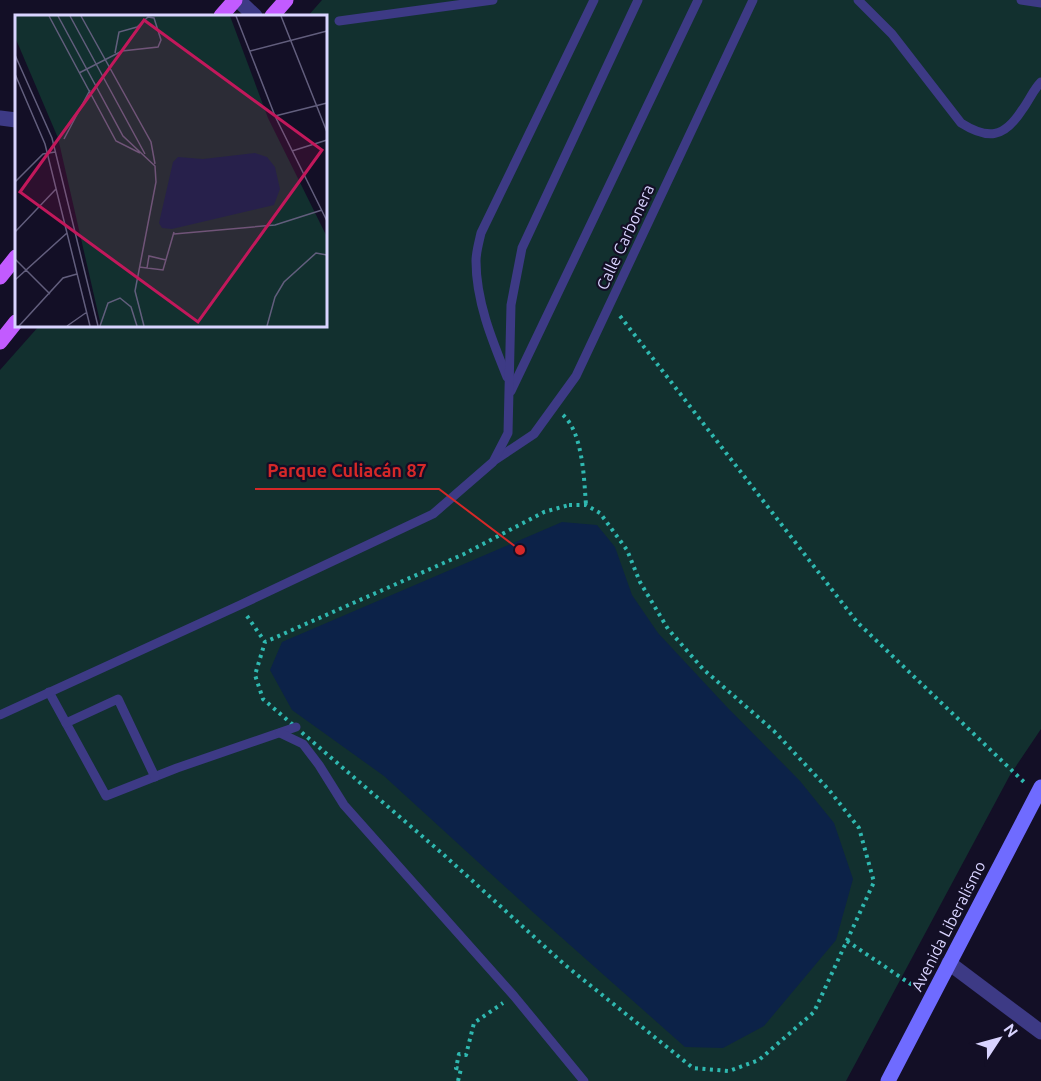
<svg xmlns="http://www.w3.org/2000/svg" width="1041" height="1081" viewBox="0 0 1041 1081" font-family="Ubuntu,sans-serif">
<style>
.green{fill:#12302f}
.water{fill:#0c2248}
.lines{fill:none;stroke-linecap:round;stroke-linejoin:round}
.path{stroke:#2fb8b0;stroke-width:4;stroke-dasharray:3 4.5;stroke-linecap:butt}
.lane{stroke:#3d3a85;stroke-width:9}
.street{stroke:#3d3a85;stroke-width:15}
.secondary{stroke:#6f6bff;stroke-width:15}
.primary{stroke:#c25bff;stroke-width:15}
.labels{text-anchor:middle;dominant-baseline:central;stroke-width:4.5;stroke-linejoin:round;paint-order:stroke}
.street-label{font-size:16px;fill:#d9d4ff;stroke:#130f26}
.inset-road{fill:none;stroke:#625e7d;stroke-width:1.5}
.view{fill:#c2185b;fill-opacity:0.15;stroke:#c2185b;stroke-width:3}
.inset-edge{fill:none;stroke:#d9d4ff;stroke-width:3}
.leader{fill:none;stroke:#d62828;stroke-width:2}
.callout-dot{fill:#d62828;stroke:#130f26;stroke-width:2}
.callout-label{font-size:18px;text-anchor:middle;font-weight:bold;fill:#d62828;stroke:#130f26;stroke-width:4.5;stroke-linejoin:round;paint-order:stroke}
</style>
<rect width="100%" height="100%" fill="#130f26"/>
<path class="green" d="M322 0H1041V729L1010 775 846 1081H0V370L39 326H326V16H308Z"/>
<path class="water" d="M562 522 597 525 615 547 632 595 658 633 726 706 800 781 834 823 853 879 836 940 764 1026 723 1048 685 1047 535 914 384 776 292 710 270 670 282 642Z"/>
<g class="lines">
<g class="path">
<path d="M620 316 857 622 1025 783"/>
<path d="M563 415C583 433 584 479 586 505"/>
<path d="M569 505H586L600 513 627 550 640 582 668 629 703 669 774 731 829 790 859 828 874 882 814 1012 759 1060 729 1071 693 1068 565 965 444 855 263 699 255 675 265 642 464 554 544 512Z"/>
<path d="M247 616 265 642"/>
<path d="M847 941 918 989"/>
<path d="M458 1081 461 1069 456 1068 459 1054 466 1055 474 1023 503 1003"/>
</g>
<g class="lane">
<path d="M858 0 892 34 961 123C988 140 1004 138 1022 110 1029 101 1033 90 1041 82"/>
<path d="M1021 0 1041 3"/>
<path d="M339 21 493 0"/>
<path d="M507 377C492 340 476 301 476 261 476 252 479 242 481 233L594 0"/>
<path d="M511 391 698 0"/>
<path d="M495 460 534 434 576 376 753 0"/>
<path d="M49 692 106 796 177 768 296 727"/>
<path d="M0 715 240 605 433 514 493 462 508 433 511 305 522 248 638 0"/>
<path d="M66 723 118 699 155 777"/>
<path d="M280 733 303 744 319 765 344 805 514 996 584 1081"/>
</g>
<g class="street">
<path d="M238 0 255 16"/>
<path d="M0 118 16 120"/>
<path d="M949 963 1041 1032"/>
</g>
<path class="secondary" d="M888 1081 1041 787"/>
<g class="primary">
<path d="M221 16 235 0"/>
<path d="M272 16 286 0"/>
<path d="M0 277 16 257"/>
<path d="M0 342 16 322"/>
</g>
</g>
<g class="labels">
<g class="street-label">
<text transform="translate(625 237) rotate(-65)">Calle Carbonera</text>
<text transform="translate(948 926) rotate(-63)">Avenida Liberalismo</text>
</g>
</g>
<g transform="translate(15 15)">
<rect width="312" height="312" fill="#130f26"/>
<path d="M0 1H215L253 103 312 222V311H86L43 123 0 22Z" fill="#12302f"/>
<path d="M240 138 252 142 260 152 265 174 259 190 157 214 147 213 144 208 158 147 163 142 188 144Z" fill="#0c2248"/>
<path class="inset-road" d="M34 1 101 126 125 138M43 1 108 121 140 151 141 167 120 276 129 311M55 1 130 139M66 1 136 127 140 149M221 1 260 101 312 206M266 1 312 117M235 36 312 16M0 40 37 123 83 311M64 58 107 36 143 32 146 25 139 3 133 2 122 12 104 17 100 38M0 59 30 129 75 311M260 101 312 88M49 124 75 75M277 136 312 125M0 167 28 139 40 137M0 217 41 174M159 219 260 210 307 195M0 244 35 279M124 252 148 255 159 217M132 253 134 241 151 245M0 265 52 218M4 311 48 263 62 259M52 311 72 297M85 311 93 288 105 283 116 292 122 311M252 311 260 282 269 267 301 238 312 240"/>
<path class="view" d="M129 5 307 135 183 307 5 177Z"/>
<rect width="312" height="312" class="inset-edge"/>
</g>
<path class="leader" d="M520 550L439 489H255"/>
<circle class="callout-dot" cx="520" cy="550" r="6"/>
<g class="callout-label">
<text x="347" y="477">Parque Culiacán 87</text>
</g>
<g transform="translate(999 1039) rotate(54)" stroke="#130f26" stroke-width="4.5" paint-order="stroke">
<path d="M0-4.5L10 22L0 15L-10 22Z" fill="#d9d4ff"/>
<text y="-9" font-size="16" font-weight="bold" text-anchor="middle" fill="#d9d4ff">N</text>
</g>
</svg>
